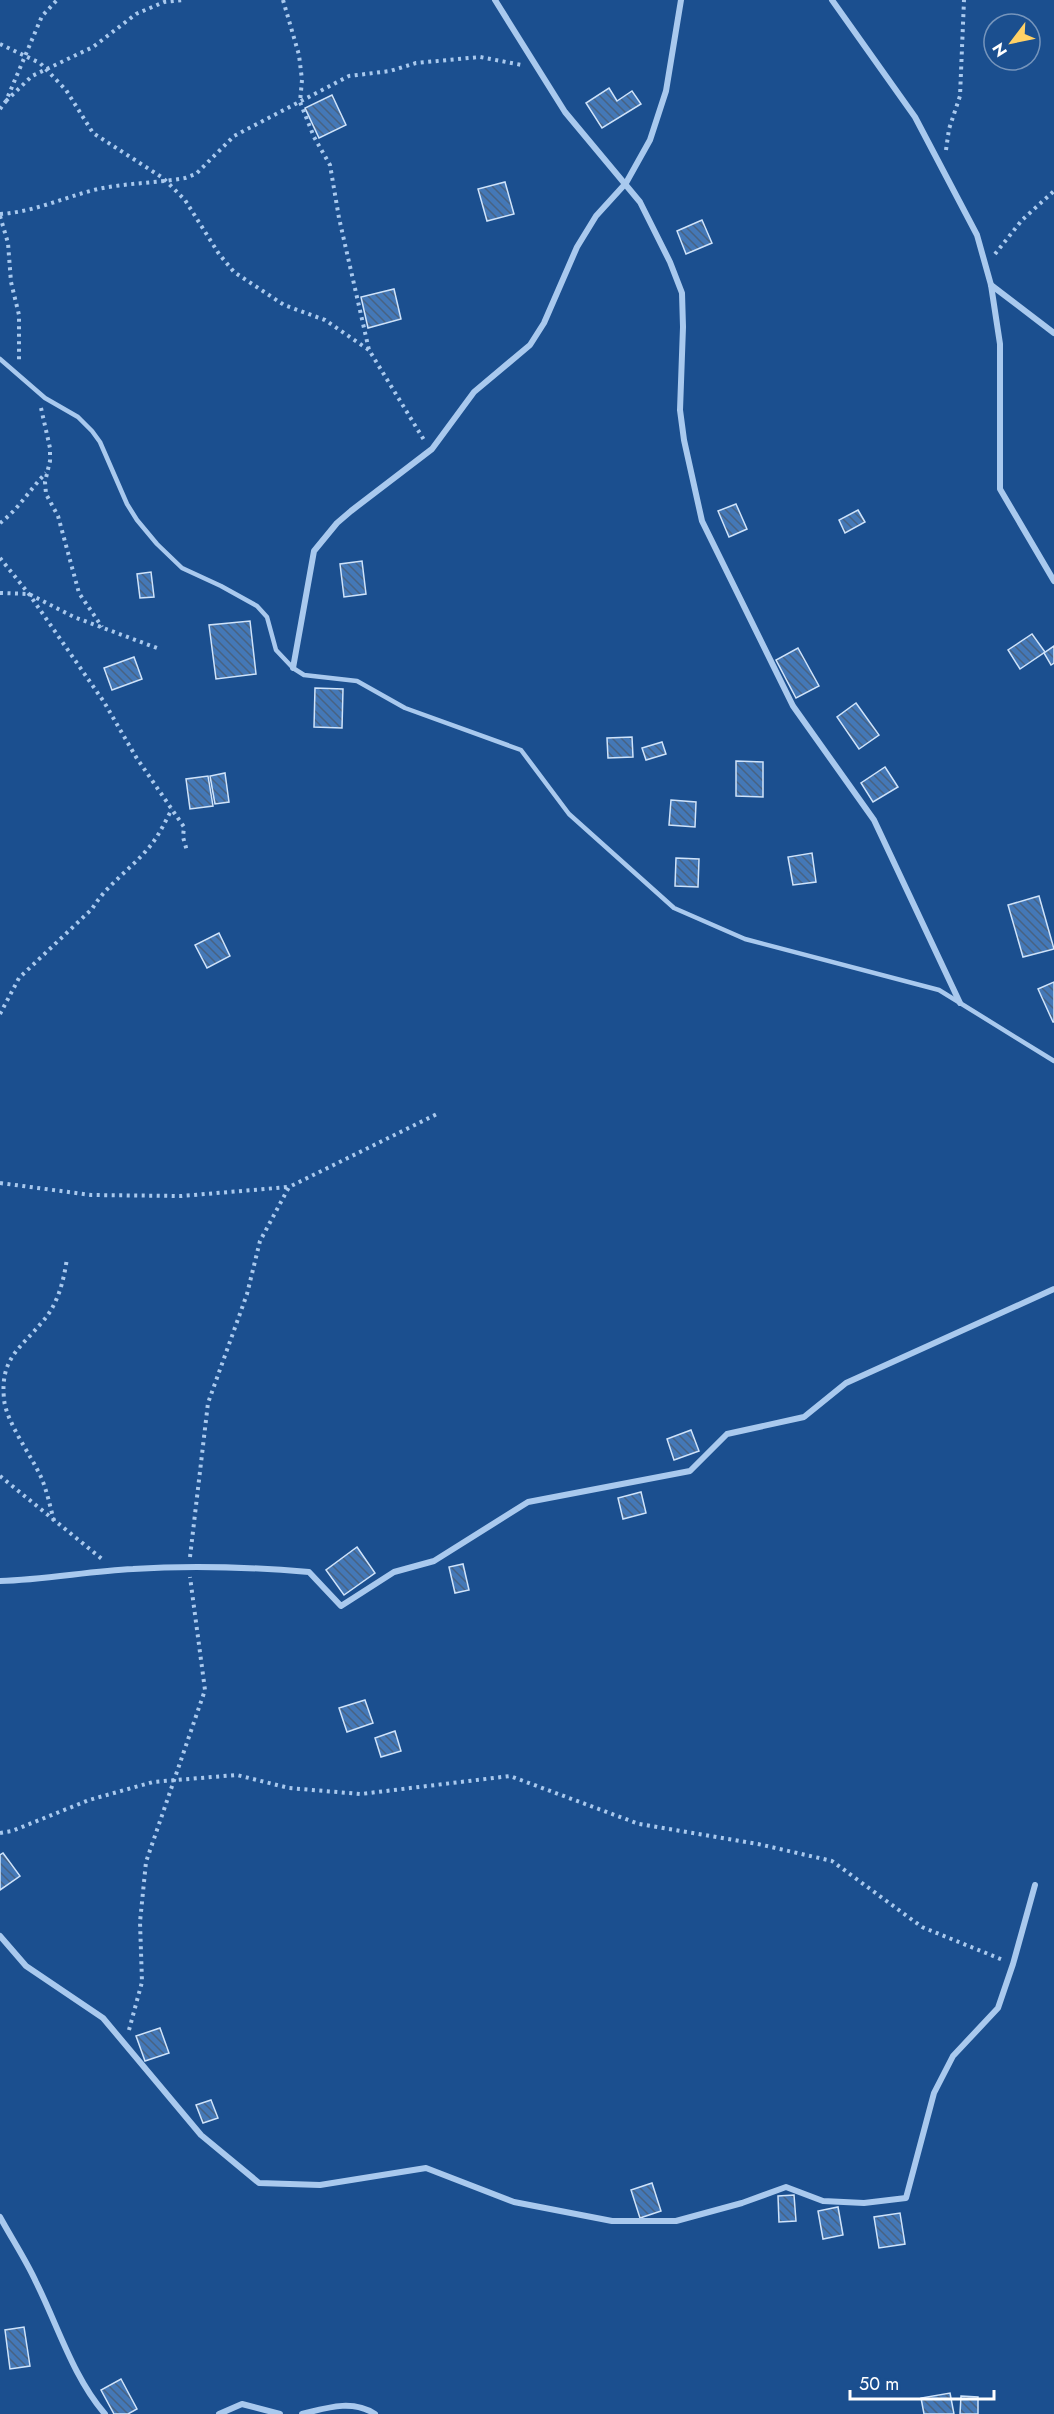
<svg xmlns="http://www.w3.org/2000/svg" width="1054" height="2414" viewBox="0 0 1054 2414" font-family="Jost,sans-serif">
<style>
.building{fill:url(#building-back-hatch);stroke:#cfe3fa;stroke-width:1.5}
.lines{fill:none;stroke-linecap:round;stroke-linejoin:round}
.path{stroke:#a9c9ee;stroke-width:4;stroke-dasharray:3 4.5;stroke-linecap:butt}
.service{stroke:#a9c9ee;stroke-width:4.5}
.minor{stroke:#a9c9ee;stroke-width:6}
</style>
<defs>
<pattern id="building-back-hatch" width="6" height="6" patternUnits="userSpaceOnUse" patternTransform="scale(1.5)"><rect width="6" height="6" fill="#4478b7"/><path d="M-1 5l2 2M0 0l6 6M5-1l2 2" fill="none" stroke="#486282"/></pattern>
</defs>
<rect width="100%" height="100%" fill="#1b4f8f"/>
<g class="building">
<path d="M609 88 617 101 632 91 641 104 602 128 586 103Z"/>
<path d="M332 95 346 125 319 138 305 108Z"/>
<path d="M505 182 514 214 487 221 478 189Z"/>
<path d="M702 220 712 243 686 254 677 231Z"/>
<path d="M394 289 401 319 368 328 361 297Z"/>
<path d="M736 504 747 529 729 537 718 511Z"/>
<path d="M858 510 865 522 845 533 839 520Z"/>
<path d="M362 561 366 594 344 597 340 564Z"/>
<path d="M151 572 154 597 140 598 137 574Z"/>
<path d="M250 621 256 674 216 679 209 625Z"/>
<path d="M1032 634 1045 652 1020 669 1008 650Z"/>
<path d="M1054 646V663L1051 665 1044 653Z"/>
<path d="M798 648 819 686 796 698 776 660Z"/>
<path d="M134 657 142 679 112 690 104 668Z"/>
<path d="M315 688 343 689 342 728 314 727Z"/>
<path d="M856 703 879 735 859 749 837 717Z"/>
<path d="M632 737 633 757 608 758 607 738Z"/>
<path d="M662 742 666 754 646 760 642 748Z"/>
<path d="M736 761 763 762V797L736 796Z"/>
<path d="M885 767 898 787 873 802 861 783Z"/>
<path d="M225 773 229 802 215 804 210 776Z"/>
<path d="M208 776 213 806 190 809 186 779Z"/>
<path d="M671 800 696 802 695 827 669 825Z"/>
<path d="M812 853 816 882 793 885 788 857Z"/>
<path d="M676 858 699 859 698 887 675 886Z"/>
<path d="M1039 896 1054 949 1023 957 1008 905Z"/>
<path d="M219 933 230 956 207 968 195 945Z"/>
<path d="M1054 982V1022H1053L1038 989Z"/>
<path d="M691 1430 699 1451 674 1460 667 1439Z"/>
<path d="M641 1492 646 1513 623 1519 618 1498Z"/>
<path d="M357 1547 375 1573 344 1595 326 1570Z"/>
<path d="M463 1564 469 1590 455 1593 449 1567Z"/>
<path d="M365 1700 373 1723 347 1732 339 1708Z"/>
<path d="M395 1731 401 1751 381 1757 375 1738Z"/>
<path d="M3 1853 20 1876 0 1890V1855Z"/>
<path d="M160 2028 169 2053 145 2061 136 2036Z"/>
<path d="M211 2100 218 2118 203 2123 196 2105Z"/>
<path d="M652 2183 661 2211 640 2218 631 2190Z"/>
<path d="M794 2195 796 2221 779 2222 778 2196Z"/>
<path d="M838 2207 843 2235 823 2239 818 2211Z"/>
<path d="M900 2213 905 2244 879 2248 874 2217Z"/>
<path d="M24 2327 30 2366 10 2369 5 2330Z"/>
<path d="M121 2379 137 2409 128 2414H114L101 2390Z"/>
<path d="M950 2393 954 2414H924L921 2398Z"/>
<path d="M961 2396 978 2397V2414H960Z"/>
</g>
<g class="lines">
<g class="path">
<path d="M283 0 299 55 302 80 300 102 314 137 330 165 339 218 369 350 424 440"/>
<path d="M0 44 40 63 66 90 93 133 163 178 185 200 219 254 234 272 284 305 325 320 369 350"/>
<path d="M6 101 32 76 93 47 136 14 164 2 183 0"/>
<path d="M0 109 6 101 42 16 57 0"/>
<path d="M946 150 949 129 960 96 964 0"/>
<path d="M0 214C35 212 64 197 98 189 126 183 157 183 185 178L196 174 234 136 349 76 390 71 416 63 480 57 522 65"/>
<path d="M0 216 8 243 11 282 19 315V362"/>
<path d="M995 254 1022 220 1054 191"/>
<path d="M41 408 50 448V461L45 482 46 494 58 516 79 593 102 627"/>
<path d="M0 523C18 510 30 489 46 473"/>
<path d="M0 558 29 594 104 702 136 757 184 827 183 837 187 851"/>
<path d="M0 593 29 594 74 617 157 648"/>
<path d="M0 1014 19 978 92 909C108 882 138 865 156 838 162 829 167 818 172 809"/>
<path d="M0 1183 91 1195 182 1196 288 1187"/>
<path d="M0 1476 102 1559"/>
<path d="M54 1521C50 1506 47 1491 41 1477 31 1455 6 1422 4 1399 0 1358 20 1349 43 1321 58 1304 64 1280 67 1258"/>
<path d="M190 1557 208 1403 247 1294 260 1241 289 1187 439 1113"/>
<path d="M0 1833 12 1831 89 1800 153 1782 237 1775 289 1788 361 1794 510 1776 639 1824 758 1844 832 1861 922 1927 1003 1960"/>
<path d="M129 2030 142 1982 140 1922 146 1862 205 1690 190 1577"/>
</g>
<path class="service" d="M0 359 45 398 78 417 92 431 100 442 127 504 137 520 157 544 182 568 221 586 257 606 267 617 276 650 293 668 304 675 357 681 405 708 521 750 569 814 674 908 745 939 939 990 1054 1061"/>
<g class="minor">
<path d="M495 0 565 112 640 202 670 262 682 293 683 327 680 410 684 440 702 521 793 706 874 820 960 1003"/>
<path d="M832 0 915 117 977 235 991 285 1000 344V489L1054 581"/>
<path d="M991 285 1054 333"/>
<path d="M293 668 314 551 337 523 351 511 432 449 474 392 530 345 544 323 577 247 596 216 626 183 650 140 666 91 681 0"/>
<path d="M0 1581C45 1580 89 1571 133 1569 192 1565 250 1567 309 1572L341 1606 394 1572 434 1561 528 1502 690 1471 727 1434 804 1417 846 1383 1054 1289"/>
<path d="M0 1936 26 1966 103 2018 201 2135 259 2183 320 2185 426 2168 514 2202 612 2221H676L742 2203 786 2187 823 2201 864 2203 906 2198 934 2093 953 2056 998 2008 1013 1964 1035 1885"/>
<path d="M0 2217C12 2239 26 2260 36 2282 58 2326 73 2377 105 2414"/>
<path d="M219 2414 242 2404 280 2414"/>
<path d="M302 2414C326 2408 352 2399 375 2414"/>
</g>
</g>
<g transform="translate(1012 42) rotate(238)"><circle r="28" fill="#1b4f8f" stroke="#7695bc" stroke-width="1.5"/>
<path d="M0-4.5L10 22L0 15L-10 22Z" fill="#ffd166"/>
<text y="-9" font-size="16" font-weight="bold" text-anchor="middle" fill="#ffffff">N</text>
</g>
<path d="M850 2390v9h144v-9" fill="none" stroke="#ffffff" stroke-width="3"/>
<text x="859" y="2390" font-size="18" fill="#ffffff" stroke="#1b4f8f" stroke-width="4.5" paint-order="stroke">50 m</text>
</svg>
